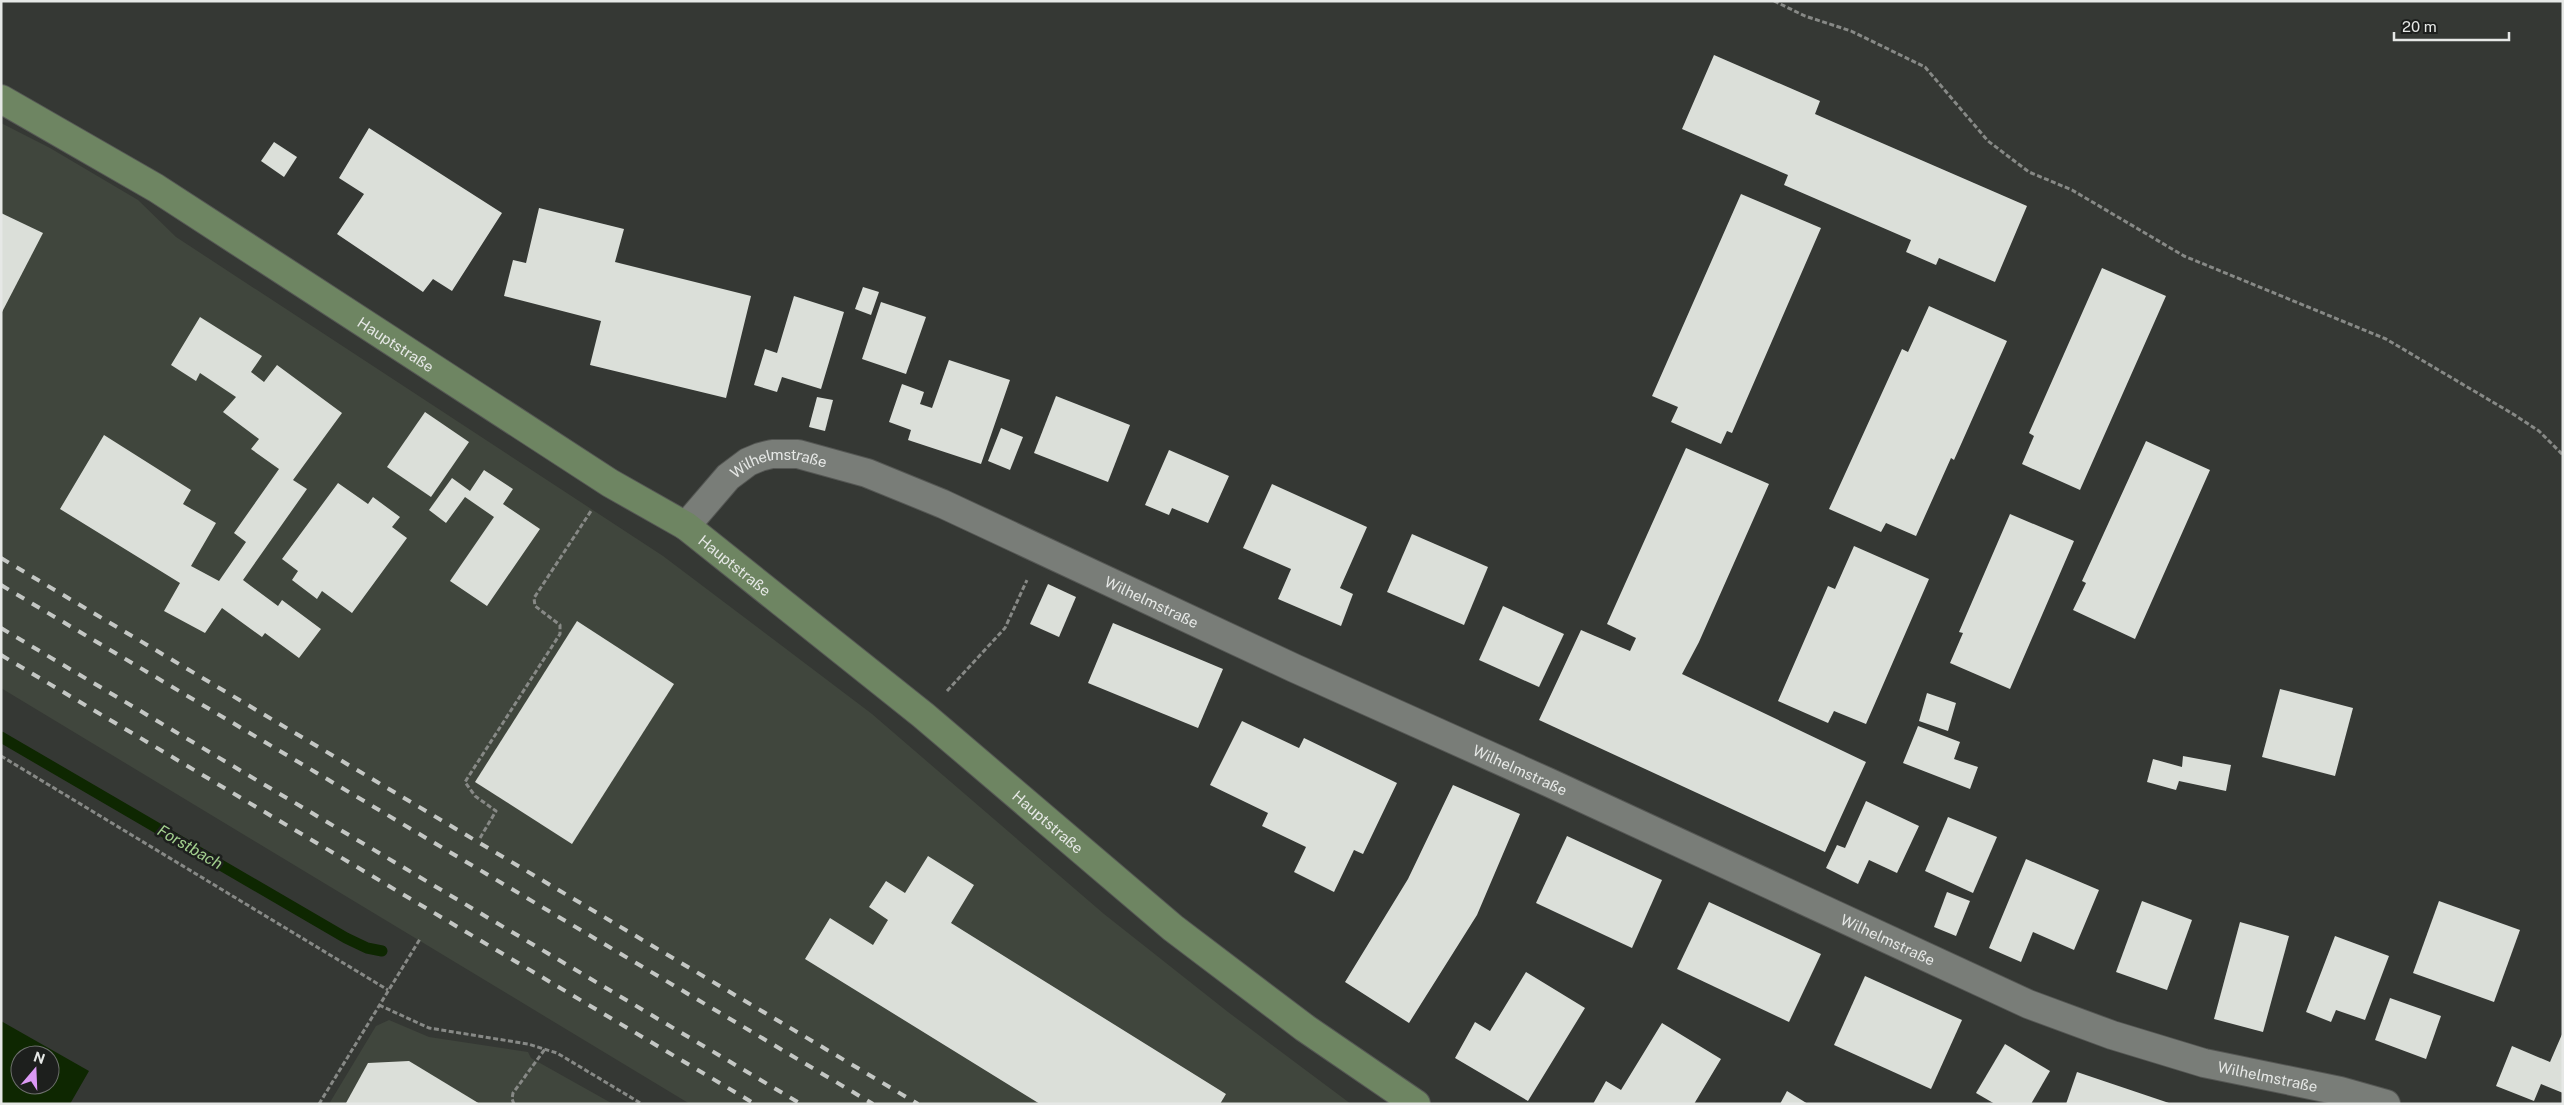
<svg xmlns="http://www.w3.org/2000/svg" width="2564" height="1105" viewBox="0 0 2564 1105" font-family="'Public Sans',sans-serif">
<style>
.built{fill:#40463d}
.water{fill:#0e2701;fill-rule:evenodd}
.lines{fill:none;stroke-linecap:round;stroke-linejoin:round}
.stream{stroke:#0e2701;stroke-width:11}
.building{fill:#dbdfd9}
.street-casing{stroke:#555754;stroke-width:30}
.secondary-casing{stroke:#555754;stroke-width:30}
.path{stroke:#878986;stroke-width:3;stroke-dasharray:5 2.5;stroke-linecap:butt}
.street{stroke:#797d78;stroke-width:28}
.secondary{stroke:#6e8562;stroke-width:28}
.rail{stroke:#c4c7c4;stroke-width:4;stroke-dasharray:9 9;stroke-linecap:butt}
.labels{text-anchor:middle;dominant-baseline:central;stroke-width:5;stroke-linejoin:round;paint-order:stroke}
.street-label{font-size:15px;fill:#e6e8e6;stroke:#1d1f1d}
.water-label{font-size:16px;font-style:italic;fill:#a2cf8e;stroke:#1d1f1d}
</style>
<rect width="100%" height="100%" fill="#353834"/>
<g class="built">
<path d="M1 123 50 148 138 200 176 237 663 556 872 714 1104 914 1228 1012 1351 1104H690L1 688Z"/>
<path d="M389 1020 429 1037 528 1052 531 1058 613 1104H329L376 1026Z"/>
</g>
<path class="water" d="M1 1021 89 1071 70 1104H1ZM20 1055H50V1085H20Z"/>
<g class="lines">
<path class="stream" d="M1 737 346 938 367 948 382 951"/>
</g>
<g class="building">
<path d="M1714 55 1820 101 1815 114 2027 206 1995 282 1939 258 1936 265 1906 252 1911 240 1784 185 1788 175 1682 129Z"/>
<path d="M369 128 502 213 452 291 433 279 423 292 337 234 364 194 339 178Z"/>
<path d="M274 142 297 157 284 177 261 161Z"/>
<path d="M1741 194 1821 228 1732 433 1727 431 1721 444 1671 422 1678 407 1652 396Z"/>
<path d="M539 208 624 229 615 262 751 296 726 398 590 365 601 321 504 296 513 260 526 263Z"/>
<path d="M1 213 43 233 1 314Z"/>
<path d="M2102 268 2166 296 2080 490 2022 464 2034 436 2029 433Z"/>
<path d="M863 287 879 292 871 315 855 309Z"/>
<path d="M794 296 844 312 821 389 782 377 777 392 754 385 765 349 777 353Z"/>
<path d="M881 302 926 317 906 374 862 359Z"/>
<path d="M1929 306 2007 341 1954 460 1951 458 1916 536 1886 523 1881 532 1829 509 1902 349 1908 352Z"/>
<path d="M200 317 262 356 251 372 264 382 277 365 342 413 293 480 307 489 243 580 278 606 282 600 321 629 299 658 265 633 262 637 222 608 205 633 164 611 180 583 60 509 104 435 191 490 183 504 216 523 191 566 219 581 246 542 234 533 279 469 251 449 259 439 223 412 236 397 200 373 196 381 171 365Z"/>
<path d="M949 360 1010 380 981 464 908 440 911 430 889 422 902 384 924 392 920 404 932 408Z"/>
<path d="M1056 396 1130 425 1108 482 1034 453Z"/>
<path d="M817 397 833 400 825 431 809 427Z"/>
<path d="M425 412 469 442 431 497 387 467Z"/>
<path d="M1001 428 1023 437 1010 470 988 461Z"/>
<path d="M2146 441 2210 470 2135 639 2073 610 2086 583 2082 581Z"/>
<path d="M1686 448 1769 484 1699 642 1682 674 1866 762 1825 852 1539 720 1581 630 1630 651 1636 638 1607 624Z"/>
<path d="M1169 450 1229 476 1208 523 1172 508 1169 515 1145 505Z"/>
<path d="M484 470 513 489 503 504 540 529 487 606 450 581 494 517 465 497 446 523 429 510 452 478 470 491Z"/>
<path d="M338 483 368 504 373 497 400 517 392 527 407 538 352 613 322 591 317 599 292 580 298 571 282 559Z"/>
<path d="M1272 484 1367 527 1340 588 1353 594 1341 626 1278 599 1291 569 1243 548Z"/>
<path d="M2010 514 2074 541 2010 689 1950 663 1963 633 1959 632Z"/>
<path d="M1412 534 1488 567 1464 625 1387 592Z"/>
<path d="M1854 546 1929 579 1866 724 1834 711 1828 723 1778 701 1828 586 1835 589Z"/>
<path d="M1048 584 1076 597 1059 637 1030 624Z"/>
<path d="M1503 606 1564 634 1539 687 1479 660Z"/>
<path d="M577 621 674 684 572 844 475 782Z"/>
<path d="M1113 623 1223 669 1198 728 1088 683Z"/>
<path d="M2280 689 2353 708 2335 776 2262 757Z"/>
<path d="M1927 693 1956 703 1948 731 1919 721Z"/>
<path d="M1242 721 1299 748 1304 738 1397 783 1363 854 1354 850 1334 892 1294 872 1306 847 1262 826 1268 813 1210 785Z"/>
<path d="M1918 726 1960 742 1954 759 1978 767 1970 789 1903 763Z"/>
<path d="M2183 756 2231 765 2226 791 2179 781 2176 790 2147 782 2153 759 2182 767Z"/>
<path d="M1453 785 1520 814 1477 915 1409 1023 1345 982 1408 879Z"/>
<path d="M1866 801 1919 826 1897 873 1869 860 1858 884 1826 868 1837 845 1845 848Z"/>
<path d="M1948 817 1997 837 1973 893 1925 871Z"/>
<path d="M1567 836 1662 880 1632 948 1536 903Z"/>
<path d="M928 856 974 885 951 923 1226 1094 1220 1104H1040L805 959 830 918 873 945 888 920 869 907 886 881 905 893Z"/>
<path d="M2026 859 2099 890 2074 950 2033 932 2021 962 1989 948Z"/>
<path d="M1947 892 1970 901 1956 936 1934 927Z"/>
<path d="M2142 901 2192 920 2167 990 2116 972Z"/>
<path d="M2439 901 2520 930 2494 1002 2413 973Z"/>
<path d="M1709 902 1821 954 1789 1022 1677 969Z"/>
<path d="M2240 922 2289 936 2263 1032 2214 1019Z"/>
<path d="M2335 936 2389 956 2365 1020 2336 1010 2331 1022 2306 1012Z"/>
<path d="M1526 972 1585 1008 1528 1101 1455 1058 1475 1022 1490 1031Z"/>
<path d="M1865 976 1962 1020 1931 1089 1834 1045Z"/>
<path d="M2390 998 2441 1016 2426 1059 2375 1040Z"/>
<path d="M1662 1023 1721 1059 1694 1104H1593L1606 1081 1621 1090Z"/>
<path d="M2563 1032V1093L2541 1084 2534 1101 2496 1086 2512 1046 2550 1062Z"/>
<path d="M2005 1044 2050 1071 2031 1104H1995L1976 1093Z"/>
<path d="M409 1061 480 1104 346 1103 368 1063Z"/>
<path d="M2077 1072 2169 1103V1104H2066Z"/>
<path d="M1787 1091 1808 1104H1780Z"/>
</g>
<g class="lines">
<g class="street-casing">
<g id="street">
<path id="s1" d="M686 526 728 477 748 462 760 457 772 454H798L867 473 943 504 1294 668 1550 783 2028 1004 2112 1035 2204 1063 2340 1091 2386 1104"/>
</g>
</g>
<g class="secondary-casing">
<g id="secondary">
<path id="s2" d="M1 99 156 188 610 483 686 526 923 715 1173 928 1305 1028 1416 1104"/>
</g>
</g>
<g class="path">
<path d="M1774 1 1805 16 1851 31 1925 67 1988 141 2029 172 2072 190 2184 256 2386 339 2513 414 2539 431 2563 455"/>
<path d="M947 691 1005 628 1027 580"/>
<path d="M1 756 388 990"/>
<path d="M480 838 496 811 475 796 465 782 560 634V625L535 606 534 598 591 511"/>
<path d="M379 1005 429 1028 528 1044 557 1053 642 1104"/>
<path d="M319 1104 420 939"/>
<path d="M514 1104 512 1099 513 1093 545 1049"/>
</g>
<use href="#street" class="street"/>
<use href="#secondary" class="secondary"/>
<g class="rail">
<path d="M1 558 918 1104"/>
<path d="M1 585 873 1104"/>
<path d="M1 628 801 1104"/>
<path d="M1 655 755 1104"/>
</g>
</g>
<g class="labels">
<g class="street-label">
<text stroke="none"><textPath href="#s2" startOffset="465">Hauptstraße</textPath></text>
<text stroke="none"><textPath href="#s1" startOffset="120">Wilhelmstraße</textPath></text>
<text stroke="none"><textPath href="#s2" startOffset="870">Hauptstraße</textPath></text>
<text stroke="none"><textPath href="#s1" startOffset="525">Wilhelmstraße</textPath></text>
<text stroke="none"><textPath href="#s1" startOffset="930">Wilhelmstraße</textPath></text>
<text stroke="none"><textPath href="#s2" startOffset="1275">Hauptstraße</textPath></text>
<text stroke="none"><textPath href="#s1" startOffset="1335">Wilhelmstraße</textPath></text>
<text stroke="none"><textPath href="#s1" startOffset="1740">Wilhelmstraße</textPath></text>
</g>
<g class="water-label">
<text transform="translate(190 847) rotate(30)">Forstbach</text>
</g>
</g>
<rect width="2564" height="1105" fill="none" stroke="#e6e8e6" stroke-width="5"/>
<g transform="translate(35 1070) rotate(19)"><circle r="24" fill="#1d1f1d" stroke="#6d6f6d"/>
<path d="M0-4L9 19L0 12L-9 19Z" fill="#dc99f5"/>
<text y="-8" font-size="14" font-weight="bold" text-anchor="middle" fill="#e6e8e6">N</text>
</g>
<path d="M2394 32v8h115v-8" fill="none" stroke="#e6e8e6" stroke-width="2.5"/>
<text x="2402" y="32" font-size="15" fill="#e6e8e6" stroke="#1d1f1d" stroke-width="4" paint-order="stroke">20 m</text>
</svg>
